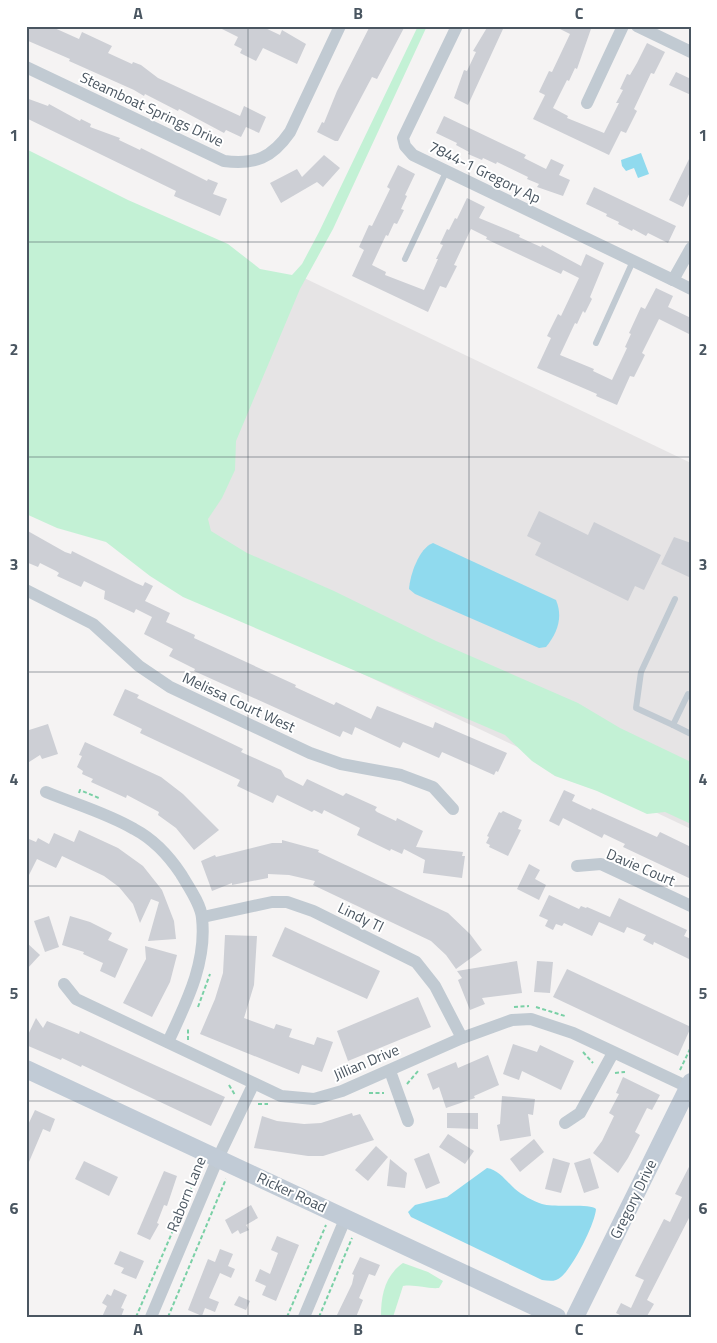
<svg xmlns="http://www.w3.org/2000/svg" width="717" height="1343" viewBox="0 0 717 1343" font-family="'Titillium Web',sans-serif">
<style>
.education{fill:#e6e4e5}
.green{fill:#c3f1d5}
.water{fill:#90daee}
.building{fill:#cdcfd5}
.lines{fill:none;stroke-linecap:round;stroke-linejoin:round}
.path{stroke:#7ad0a6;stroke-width:2;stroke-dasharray:4 2.5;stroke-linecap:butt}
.lane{stroke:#c1cad2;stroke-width:6}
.street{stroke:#c1cad2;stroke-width:12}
.secondary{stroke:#c1cbd6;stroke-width:18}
.grid{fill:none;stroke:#4a5661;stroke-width:1;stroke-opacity:0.55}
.labels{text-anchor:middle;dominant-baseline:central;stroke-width:4;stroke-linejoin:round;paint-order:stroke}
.street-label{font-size:15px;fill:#4a5661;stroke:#fff}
.neatline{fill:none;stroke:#4a5661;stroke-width:2}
.grid-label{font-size:16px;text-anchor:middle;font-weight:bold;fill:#4a5661}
</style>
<rect width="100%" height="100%" fill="#f5f3f3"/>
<path class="education" d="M300 276 691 463V829L160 578Z"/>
<g class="green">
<path d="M418 26H427L333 229 300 289 236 441 235 470 222 498 208 519 211 531 247 553 334 591 436 641 578 703 620 728 691 762V824L665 812 647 814 597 791 555 776 532 761 505 735 183 597 150 576 106 542 57 528 26 514V149L128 200 228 244 260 269 292 275 302 264 319 232Z"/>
<path d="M403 1263 428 1272 443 1281 439 1288C426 1289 416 1284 403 1286L393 1317H381C381 1294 385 1276 403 1263Z"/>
</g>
<g class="water">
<path d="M641 153 649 174 638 178 634 168 626 171 622 166 621 160Z"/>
<path d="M433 543 556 600C563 617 558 632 546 647L539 648 415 594 409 589C410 575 419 548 433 543Z"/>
<path d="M487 1168C499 1170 506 1181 515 1189 522 1195 533 1201 542 1204 555 1208 591 1203 596 1209 595 1224 573 1267 561 1277 556 1282 549 1281 542 1280L411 1217 408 1212 415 1205 447 1197Z"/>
</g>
<g class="building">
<path d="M26 26H50L79 39 82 32 112 46 108 53 132 64 133 62 141 65 158 78 240 116 244 106 266 117 259 133 246 127 241 137 226 130 224 133 179 109 178 111 145 94 144 96 134 90 69 61 70 59 26 40Z"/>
<path d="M216 26H261L280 35 282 30 306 44 297 64 263 48 256 61 240 53 242 49 234 45 238 37Z"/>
<path d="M370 26H405L377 79 372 77 338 141H335L317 132 322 122 324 123 337 91Z"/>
<path d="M488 26 503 29 468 105 454 98 464 70 467 71 476 52 473 51Z"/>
<path d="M554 26H592L577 69 575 68 569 81 567 80 553 108 568 116 567 118 604 133 619 103H616L623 90 620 89 627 74 630 75 637 63 647 43 665 52 654 74 651 73 634 109 637 111 626 133 621 131 609 155 533 119 545 95 539 92 549 71 552 72 570 34Z"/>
<path d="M676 72 691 79V95L669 85Z"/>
<path d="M26 98 48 106 49 104 80 121 81 119 91 124 90 127 120 138 119 140 140 150 141 148 207 181 208 179 218 183 213 194 227 199 220 216 174 196 176 191 26 118Z"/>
<path d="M444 116 526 155 524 158 546 169 551 159 564 165 559 175 570 180 563 196 537 187 539 184 527 179 528 177 497 162 496 164 483 158 482 160 468 154 469 152 456 145 457 143 436 133Z"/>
<path d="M324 155 340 168 323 187 317 182 281 203 270 183 297 169 302 177Z"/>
<path d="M691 155V190L683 207 669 200Z"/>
<path d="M398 165 415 174 405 195 407 196 401 209 404 210 397 224 394 223 388 236 386 235 372 265 386 272 385 275 424 290 438 259H436L443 245 440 244 447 229 449 230 455 218 457 219 467 198 485 207 479 218 520 235 519 237 541 247 542 245 581 266 586 254 604 263 590 297 592 299 585 313 583 311 577 324 575 323 560 355 594 369 593 371 612 380 627 348 625 347 631 334 629 333 641 307 645 309 656 288 673 296 668 307 691 318V335L659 319 642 353 645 355 634 377 630 376 617 405 596 396 597 394 537 368 551 338 547 336 558 314 561 316 579 278 563 270 561 274 486 239 487 237 471 229 454 265 457 266 446 288 440 286 428 312 352 276 364 250 359 247 369 225 372 226 390 189 387 187Z"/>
<path d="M594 187 676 226 668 243 648 233 646 236 633 229 632 231 618 224 619 222 606 216 607 214 586 204Z"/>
<path d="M539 511 588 535 594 522 661 555 644 590 635 586 628 601 535 555 541 543 527 536Z"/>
<path d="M26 530 65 552 71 554 72 551 136 583 143 586 145 582 153 586 145 601 170 613 166 622 195 635 194 638 296 685 295 687 334 705 336 702 371 719 377 706 433 728 435 722 507 753 498 772 496 771 494 775 442 752 439 758 403 742 400 748 355 727 352 735 343 731 340 737 194 671 195 669 169 656 173 649 144 634 152 617 136 609 134 613 104 599 105 591 84 581 81 587 57 576 59 573 56 571 40 563 38 567 26 562Z"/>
<path d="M674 537 691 543V578L661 564Z"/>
<path d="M125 689 139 695 137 698 243 749 241 752 281 770 285 777 303 786 307 779 343 796 346 793 377 807 375 810 377 812 396 821 397 818 423 831 416 847 463 852 462 856H465L462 878 423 873 425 860 404 849 402 854 391 849 390 851 357 835 360 828 324 810 322 814 314 810 312 812 277 795 273 803 237 786 240 780 140 733 142 729 113 715Z"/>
<path d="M48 724 58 754 42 759 40 755 26 764V731Z"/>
<path d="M85 742 161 777 183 794 219 830 194 850 176 828 158 815 159 812 127 795 126 798 91 782 93 779 82 774 83 771 77 767 82 756 79 755Z"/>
<path d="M564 790 575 795 572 801 591 810 592 808 657 837 660 832 691 847V879L623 847 625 844 604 834 602 838 563 818 559 826 549 821Z"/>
<path d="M503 811 522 820 518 829 521 830 508 856 489 847 490 845 486 843 489 837 487 836 499 812 501 813Z"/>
<path d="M79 830 118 848 143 866 162 890 174 921 176 939 148 941 159 902 151 899 140 923 133 904 119 887 104 876 62 856 56 868 37 859 26 881V845L29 839 36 842 38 838 49 844 54 833 74 842Z"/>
<path d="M282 840 319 850 318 852 448 913 470 934 482 950 456 969 446 955 431 941 313 885 315 881 289 875 268 874V878L232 885V883L212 891 201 861 215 855 216 857 272 843H282Z"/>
<path d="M529 864 540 870 535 879 546 885 539 900 517 889Z"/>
<path d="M549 895 579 909 581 906 586 908 587 907 610 917 619 898 629 903 687 930 684 936 691 939V960L654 942 653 945 643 940 646 935 627 927 624 933 599 922 592 936 564 923 562 926 556 924 553 930 545 926 548 920 539 916Z"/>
<path d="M49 916 59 947 45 952 34 921Z"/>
<path d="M70 916 90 922 112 933 108 940 128 949 115 978 100 971 103 963 83 954 84 952 62 945Z"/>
<path d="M285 927 380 971 367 999 272 956Z"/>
<path d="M225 935 257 936 254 985 244 1018 274 1029 276 1024 292 1029 289 1037 314 1045 317 1037 333 1042 322 1072 302 1065 299 1074 200 1034 215 999 223 973Z"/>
<path d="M26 942 40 955 26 970Z"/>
<path d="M145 946 177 955 170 982 152 1017 123 1003 146 959Z"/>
<path d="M517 961 522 993 482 998 485 1004 470 1010 458 980 462 978 457 971Z"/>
<path d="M537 961 553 962 550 993 534 992Z"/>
<path d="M567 969 691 1027 678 1056 553 997Z"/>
<path d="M418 997 431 1027 348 1061 337 1031Z"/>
<path d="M36 1018 43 1028 47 1021 79 1034 80 1031 225 1097 211 1126 82 1065 81 1067 62 1058 61 1060 26 1045V1039Z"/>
<path d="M513 1044 537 1052 540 1045 574 1061 561 1090 522 1071 519 1080 503 1074Z"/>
<path d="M488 1055 499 1085 474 1096 475 1098 446 1108 439 1087 433 1090 427 1074 456 1062 458 1068Z"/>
<path d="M623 1077 660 1095 652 1110 647 1108 635 1132 640 1135 628 1158 618 1173 593 1153 602 1141 614 1116 609 1113 619 1094 616 1093Z"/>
<path d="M502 1096 535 1099 533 1115 528 1114 531 1136 500 1141 497 1125 500 1124Z"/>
<path d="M35 1110 55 1119 50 1132 43 1129 26 1169V1129Z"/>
<path d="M352 1113 353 1116 360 1114 374 1140 323 1156H308L254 1148 262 1116 277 1121 304 1124 321 1123Z"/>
<path d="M447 1113H478V1129L447 1128Z"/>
<path d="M448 1134 474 1151 465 1164 439 1147Z"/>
<path d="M534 1139 544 1152 520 1172 510 1159Z"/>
<path d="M376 1146 388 1157 368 1181 355 1170Z"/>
<path d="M429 1153 440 1183 426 1189 414 1159Z"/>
<path d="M553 1158 570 1163 561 1193 545 1189Z"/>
<path d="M590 1158 599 1188 584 1193 574 1163Z"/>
<path d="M390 1159 407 1173 405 1188 387 1186Z"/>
<path d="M84 1161 118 1177 109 1196 75 1179Z"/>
<path d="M691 1163V1214L647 1300 654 1304 647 1316 649 1317H624L616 1313 621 1303 631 1308 644 1280 635 1276 664 1219 670 1222 682 1197 675 1194Z"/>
<path d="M164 1171 177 1176 167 1206 164 1205 157 1223 159 1224 150 1240 137 1234Z"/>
<path d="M251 1205 258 1218 246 1225 249 1230 240 1234 238 1230 232 1234 225 1220Z"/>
<path d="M277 1236 299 1245 276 1301 262 1295 266 1286 255 1281 260 1269 270 1274 278 1253 271 1250Z"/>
<path d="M220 1249 233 1254 228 1266 235 1269 231 1278 220 1273 209 1298 219 1302 215 1312 205 1308 202 1316 188 1310 208 1259 215 1262Z"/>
<path d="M120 1251 144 1261 136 1279 121 1273 124 1268 114 1264Z"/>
<path d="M360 1257 380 1265 375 1276 369 1274 359 1298 363 1300 356 1317H336L352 1284 354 1275 352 1274Z"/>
<path d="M114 1289 127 1295 121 1308 124 1309 121 1317H102L107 1306 102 1303 107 1294 111 1296Z"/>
<path d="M239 1296 250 1301 246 1310 234 1305Z"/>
</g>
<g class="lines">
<g class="path">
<path d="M79 793 80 790 101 799"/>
<path d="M198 1007 210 974"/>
<path d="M514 1007 529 1006"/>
<path d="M536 1007 565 1016"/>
<path d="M188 1040V1029"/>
<path d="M583 1052 593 1063"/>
<path d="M680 1070 691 1047"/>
<path d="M615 1073 625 1072"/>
<path d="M407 1084 418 1071"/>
<path d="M229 1085 235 1095"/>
<path d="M369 1093H384"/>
<path d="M258 1104H268"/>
<path d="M136 1317 200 1167"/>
<path d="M168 1317 226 1179"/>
<path d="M287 1317 326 1225"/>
<path d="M319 1317 352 1238"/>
</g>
<g class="lane">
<path d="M405 259 446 172"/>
<path d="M596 343 633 261"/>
<path d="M691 695 688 694 673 725 691 734"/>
<path d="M673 725 636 708 641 672 675 599"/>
</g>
<g class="street">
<path d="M457 26 403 138 405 146 413 155 673 280 691 248"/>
<path d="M637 26 691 52"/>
<path d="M26 67 224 161C255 165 272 158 290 132L340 26"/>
<path d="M587 103 623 26"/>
<path d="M673 280 691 289"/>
<path d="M26 590 93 624 139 666 170 687 310 753 341 764 401 775 433 787 453 809"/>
<path d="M46 792C75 804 107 813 134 829 153 839 169 856 181 874 188 886 201 904 202 918 207 963 186 1003 168 1042"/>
<path d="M577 866 601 864 691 906"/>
<path d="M203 917 272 902H287L313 911 416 962 435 986 462 1038"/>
<path d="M64 984 76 999 281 1096 314 1099 342 1091 462 1038 512 1020 531 1019 573 1033 688 1087"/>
<path d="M390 1071 408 1121"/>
<path d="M565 1123 580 1113 613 1053"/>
<path d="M151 1317 218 1158 253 1085"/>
<path d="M304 1317 346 1217"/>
</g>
<g class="secondary">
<path d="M26 1069 557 1317"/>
<path d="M575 1317 691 1082"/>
</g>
</g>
<path class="grid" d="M248 26V1317M469 26V1317M26 242H691M26 457H691M26 672H691M26 886H691M26 1101H691"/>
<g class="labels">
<g class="street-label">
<text transform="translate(152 109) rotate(25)">Steamboat Springs Drive</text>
<text transform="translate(485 172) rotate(26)">7844-1 Gregory Ap</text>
<text transform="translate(239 702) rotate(25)">Melissa Court West</text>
<text transform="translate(641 867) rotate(23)">Davie Court</text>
<text transform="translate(361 917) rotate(26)">Lindy Tl</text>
<text transform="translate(366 1062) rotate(-23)">Jillian Drive</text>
<text transform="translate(292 1192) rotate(25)">Ricker Road</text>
<text transform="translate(186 1194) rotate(-68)">Raborn Lane</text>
<text transform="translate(633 1199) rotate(-64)">Gregory Drive</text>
</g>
</g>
<rect width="717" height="1343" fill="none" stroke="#ffffff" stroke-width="55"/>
<rect x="28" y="28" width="662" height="1288" class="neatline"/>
<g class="grid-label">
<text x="138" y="19">A</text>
<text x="358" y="19">B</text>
<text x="579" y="19">C</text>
<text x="14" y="141">1</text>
<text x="703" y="141">1</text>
<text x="14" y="355">2</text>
<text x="703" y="355">2</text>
<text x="14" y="570">3</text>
<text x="703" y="570">3</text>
<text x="14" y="785">4</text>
<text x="703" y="785">4</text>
<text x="14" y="999">5</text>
<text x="703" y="999">5</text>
<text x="14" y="1214">6</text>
<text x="703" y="1214">6</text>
<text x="138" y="1335">A</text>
<text x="358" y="1335">B</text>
<text x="579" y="1335">C</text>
</g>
</svg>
